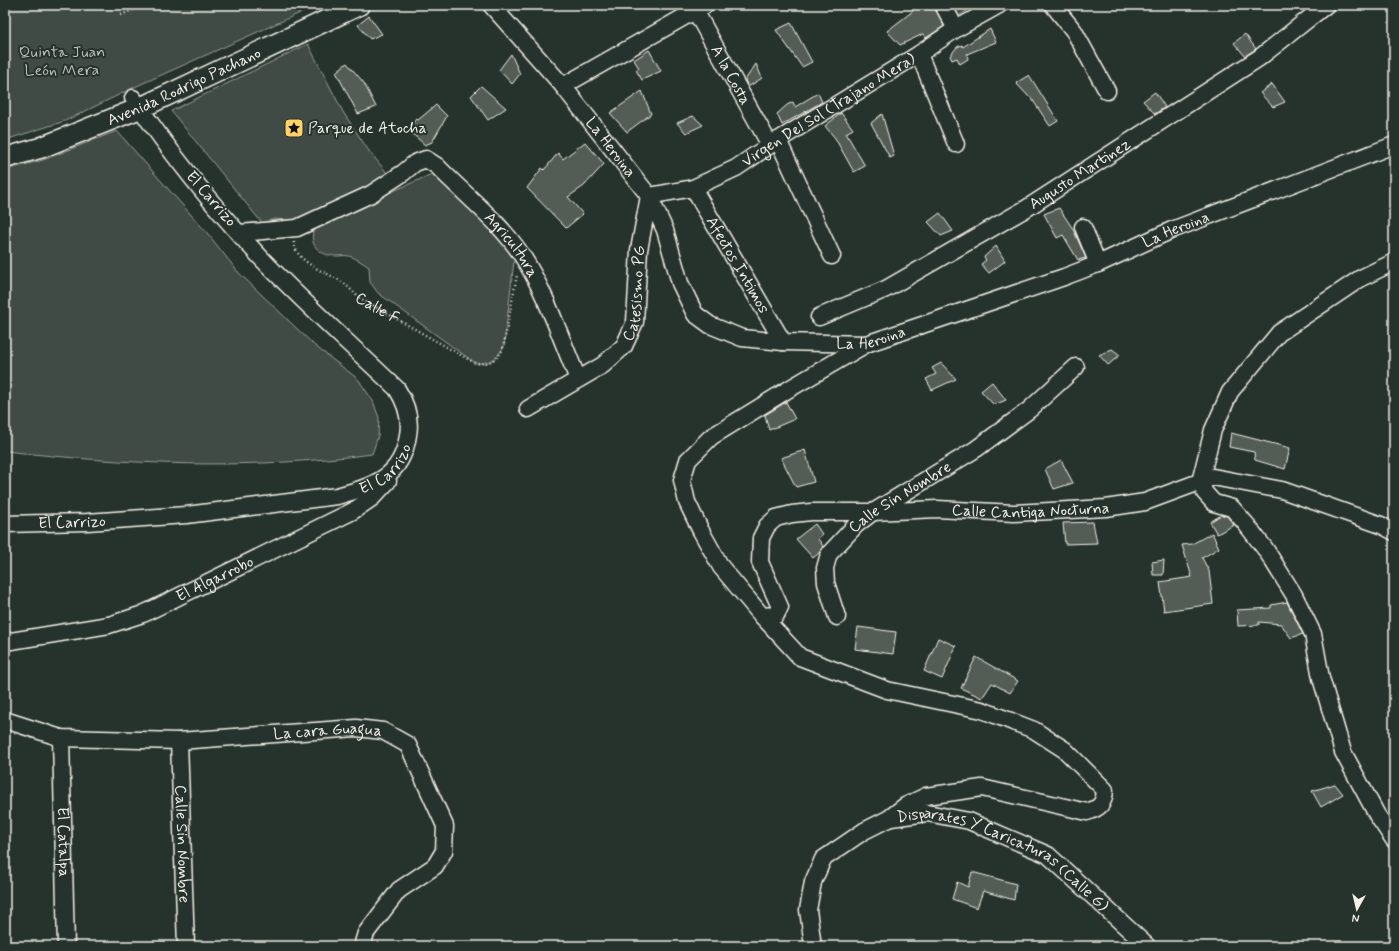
<svg xmlns="http://www.w3.org/2000/svg" width="1399" height="951" viewBox="0 0 1399 951" font-family="Mynerve,sans-serif">
<style>
.green{fill:#414b45;stroke:#9a9e96}
.building{fill:#525c55;stroke:#f4f1e8}
.lines{fill:none;stroke-linecap:round;stroke-linejoin:round}
.minor-casing{stroke:#f4f1e8;stroke-width:19}
.major-casing{stroke:#f4f1e8;stroke-width:23}
.path{stroke:#f4f1e8;stroke-width:2.5;stroke-dasharray:1 3;stroke-linecap:butt}
.minor{stroke:#26332d;stroke-width:16}
.major{stroke:#26332d;stroke-width:20}
.labels{text-anchor:middle;dominant-baseline:central;stroke-width:4;stroke-linejoin:round;paint-order:stroke}
.park-label{font-size:16px;fill:#bebfb7;stroke:#26332d}
.street-label{font-size:16px;fill:#f4f1e8;stroke:#26332d}
.poi-label{font-size:16px;fill:#f4f1e8;stroke:#26332d;text-anchor:start}
</style>
<rect width="100%" height="100%" fill="#26332d"/>
<filter id="ink" filterUnits="userSpaceOnUse"><feTurbulence type="fractalNoise" baseFrequency=".025" numOctaves="2"/><feDisplacementMap in="SourceGraphic" scale="8" xChannelSelector="R" yChannelSelector="G"/><feConvolveMatrix kernelMatrix="1 2 1 2 8 2 1 2 1" color-interpolation-filters="sRGB"/></filter>
<g filter="url(#ink)">
<g class="green">
<path d="M5 5H318L139 85 65 121 5 140Z"/>
<path d="M952 5H963L967 11 958 16Z"/>
<path d="M308 44 343 112 369 151 392 179 299 221 275 219 262 223 171 111Z"/>
<path d="M117 131 208 234 238 272 315 346 358 379 373 401 379 418 378 436 372 454C250 470 127 465 5 451V170L43 160Z"/>
<path d="M434 173 515 253 504 345C500 358 489 365 475 363L378 293 370 282 369 267C363 263 356 258 349 256 345 255 341 256 337 256 318 256 307 243 315 226Z"/>
</g>
<g class="building">
<path d="M908 5H934L944 26 926 38 923 34 900 45 887 31 913 11Z"/>
<path d="M369 16 382 34 370 39 358 25Z"/>
<path d="M791 23 812 62 802 67 776 30Z"/>
<path d="M990 29 996 42 967 54 968 59 960 64 957 58 952 60 950 56 957 47 962 45 963 47Z"/>
<path d="M1245 34 1256 49 1245 56 1234 43Z"/>
<path d="M649 50 661 71 642 80 636 70 639 68 634 60Z"/>
<path d="M511 54 520 74 512 84 499 70Z"/>
<path d="M347 63 364 83 376 107 358 114 336 72Z"/>
<path d="M756 64 762 78 748 87 745 80Z"/>
<path d="M1029 75 1058 121 1050 126 1030 96 1029 97 1016 83Z"/>
<path d="M1272 84 1285 102 1273 107 1260 93Z"/>
<path d="M481 86 506 108 488 120 471 96Z"/>
<path d="M642 91 651 114 627 132 610 113Z"/>
<path d="M1155 92 1165 107 1155 114 1143 101Z"/>
<path d="M818 93 822 102 782 125 777 114 787 105 793 102 795 107Z"/>
<path d="M436 105 447 116 432 142 425 145 408 130 416 119 418 120Z"/>
<path d="M841 113 853 129 846 133 865 166 854 172 835 138 825 126Z"/>
<path d="M882 114 894 156 890 158 871 123Z"/>
<path d="M693 116 703 125 686 133 677 123Z"/>
<path d="M585 142 604 164 584 186 568 197 583 214 566 228 527 188 542 168 544 170 558 153 563 159Z"/>
<path d="M1059 208 1073 229 1086 258 1078 260 1063 235 1057 238 1044 214Z"/>
<path d="M940 213 953 231 941 236 928 222Z"/>
<path d="M996 246 1005 261 989 273 981 264 986 260 984 257Z"/>
<path d="M1112 349 1120 355 1108 365 1099 355Z"/>
<path d="M941 363 956 379 932 390 926 379 936 374 932 368Z"/>
<path d="M992 382 1006 400 994 405 981 391Z"/>
<path d="M786 402 795 419 769 430 765 415Z"/>
<path d="M1231 433 1290 448 1285 469 1255 460 1254 452 1229 447Z"/>
<path d="M805 450 814 482 796 487 781 458Z"/>
<path d="M1061 460 1073 483 1054 489 1045 469Z"/>
<path d="M1221 515 1227 516 1234 525 1217 534 1210 522Z"/>
<path d="M1093 522 1097 543 1065 544 1063 523Z"/>
<path d="M815 524 822 534 818 539 823 546 819 553 813 558 796 539Z"/>
<path d="M1212 533 1219 548 1202 558 1209 571 1213 604 1164 611 1160 582 1192 577 1182 545 1192 544Z"/>
<path d="M1164 560 1163 575H1153L1152 562Z"/>
<path d="M1287 602 1303 634 1291 638 1281 624 1259 622V625L1238 626 1237 610 1271 608V605Z"/>
<path d="M858 627 896 632 893 654 855 649Z"/>
<path d="M938 638 956 646 942 679 924 671Z"/>
<path d="M976 657 1018 681 1010 693 992 683 982 698 961 688Z"/>
<path d="M1335 784 1343 794 1321 807 1312 791Z"/>
<path d="M972 872 1016 884 1014 900 983 891 977 908 952 899 957 882 968 887Z"/>
</g>
<g class="lines">
<g class="minor-casing">
<g id="minor">
<path id="s2" d="M491 5 563 86 649 196 665 230 680 283 695 314 710 325 742 338 783 342 866 344 1064 277 1098 264 1172 230 1394 145"/>
<path id="s3" d="M692 5 770 145"/>
<path d="M943 5 956 29"/>
<path d="M1053 5 1074 31 1107 91"/>
<path d="M919 54 956 144"/>
<path d="M563 86 705 5"/>
<path d="M778 140 832 256"/>
<path id="s4" d="M693 188 783 342"/>
<path d="M1083 227 1098 264"/>
<path id="s5" d="M240 233 297 228 371 194 403 173 415 163 426 159 437 166C465 195 499 221 521 254 546 292 560 337 578 379"/>
<path d="M1394 262 1361 278 1279 333 1230 392 1213 430 1200 482 1205 493 1214 503 1232 508 1246 524 1266 550 1294 595 1313 634 1321 678 1343 752 1377 815 1394 840"/>
<path id="s6" d="M819 317 886 289 1027 208 1259 58 1326 5"/>
<path id="s7" d="M528 409 603 365 624 346 635 322 639 250 649 196 693 188 736 168 770 145 919 54 956 29 999 5"/>
<path id="s8" d="M5 524 87 522 186 515 337 496C373 486 402 478 408 435 411 418 406 403 397 389 352 346 305 304 262 259 215 209 172 155 133 98"/>
<path id="s9" d="M762 616 776 615 780 607 760 562 761 538 767 526 776 518 792 514 811 512H873L937 509 1014 513 1106 508 1145 502 1213 477 1282 490 1381 525 1394 532"/>
<path id="s10" d="M837 617 826 583 825 568 829 554 856 525 873 512 976 449 1029 410 1076 367"/>
<path id="s11" d="M5 642 109 625 143 614 353 511 372 498 388 481"/>
<path id="s12" d="M5 720 61 738 179 741 356 728 383 731 408 745 445 826 444 851 435 866 399 890 366 933 362 946"/>
<path id="s13" d="M61 738 66 946"/>
<path id="s14" d="M179 741 186 946"/>
<path id="s15" d="M891 818 927 813 969 821 1048 855 1147 946"/>
<path d="M813 946 808 910 813 882 823 859 864 831 888 819 905 806 926 796 982 788 1087 812C1100 808 1104 804 1105 790L1065 750 1034 730 982 710 887 690 800 657 762 616 721 567 701 531 687 502 682 480 688 460 711 437 789 389 866 344"/>
</g>
</g>
<g class="major-casing">
<g id="major">
<path id="s16" d="M5 158 40 148 140 108 359 5"/>
</g>
</g>
<g class="path">
<path d="M121 15 144 5"/>
<path id="s1" d="M294 242C296 264 327 272 342 282 348 286 353 292 358 297L475 363C488 365 497 360 503 349L517 275"/>
</g>
<use href="#minor" class="minor"/>
<use href="#major" class="major"/>
</g>
</g>
<defs>
<g id="sight-square" transform="scale(1)"><rect x="-9" y="-9" width="18" height="18" rx="4" fill="#ffd166" stroke="#26332d"/><path d="M0-6L1.8-2.2L6-1.7L2.9 1.2L3.7 5.4L0 3.3L-3.7 5.4L-2.9 1.2L-6-1.7L-1.8-2.2Z" fill="#111"/></g>
</defs>
<g fill-rule="evenodd">
<use href="#sight-square" x="294" y="128"/>
</g>
<g class="labels">
<g class="park-label">
<text x="62" y="52">Quinta Juan<tspan x="62" dy="18">León Mera</tspan></text>
</g>
<g class="street-label">
<text stroke="none"><textPath href="#s3" startOffset="80">A la Costa</textPath></text>
<text stroke="none"><textPath href="#s16" startOffset="193">Avenida Rodrigo Pachano</textPath></text>
<text stroke="none"><textPath href="#s7" startOffset="470">Virgen Del Sol (Trajano Mera)</textPath></text>
<text stroke="none"><textPath href="#s2" startOffset="186">La Heroina</textPath></text>
<text stroke="none"><textPath href="#s6" startOffset="298">Augusto Martinez</textPath></text>
<text transform="translate(211 199) rotate(49)">El Carrizo</text>
<text stroke="none"><textPath href="#s2" startOffset="883">La Heroina</textPath></text>
<text stroke="none"><textPath href="#s5" startOffset="326">Agricultura</textPath></text>
<text stroke="none"><textPath href="#s4" startOffset="89">Afectos Intimos</textPath></text>
<text stroke="none"><textPath href="#s7" startOffset="170">Catesismo PG</textPath></text>
<text stroke="none"><textPath href="#s1" startOffset="109">Calle F</textPath></text>
<text stroke="none"><textPath href="#s2" startOffset="558">La Heroina</textPath></text>
<text stroke="none"><textPath href="#s8" startOffset="391">El Carrizo</textPath></text>
<text stroke="none"><textPath href="#s10" startOffset="157">Calle Sin Nombre</textPath></text>
<text stroke="none"><textPath href="#s9" startOffset="377">Calle Cantiga Nocturna</textPath></text>
<text stroke="none"><textPath href="#s8" startOffset="67">El Carrizo</textPath></text>
<text stroke="none"><textPath href="#s11" startOffset="221">El Algarrobo</textPath></text>
<text stroke="none"><textPath href="#s12" startOffset="326">La cara Guagua</textPath></text>
<text stroke="none"><textPath href="#s13" startOffset="104">El Catalpa</textPath></text>
<text stroke="none"><textPath href="#s14" startOffset="103">Calle Sin Nombre</textPath></text>
<text stroke="none"><textPath href="#s15" startOffset="125">Disparates Y Caricaturas (Calle G)</textPath></text>
</g>
<g class="poi-label">
<text x="308" y="128">Parque de Atocha</text>
</g>
</g>
<rect width="1399" height="951" fill="none" stroke="#26332d" stroke-width="20"/>
<rect x="10" y="10" width="1379" height="931" fill="none" stroke="#f4f1e8" stroke-width="1.5" filter="url(#ink)"/>
<g transform="translate(1357 909) rotate(188)" stroke="#26332d" stroke-width="3" paint-order="stroke">
<path d="M0-3L7 15L0 10L-7 15Z" fill="#f4f1e8"/>
<text y="-6" font-size="11" font-weight="bold" text-anchor="middle" fill="#f4f1e8">N</text>
</g>
</svg>
